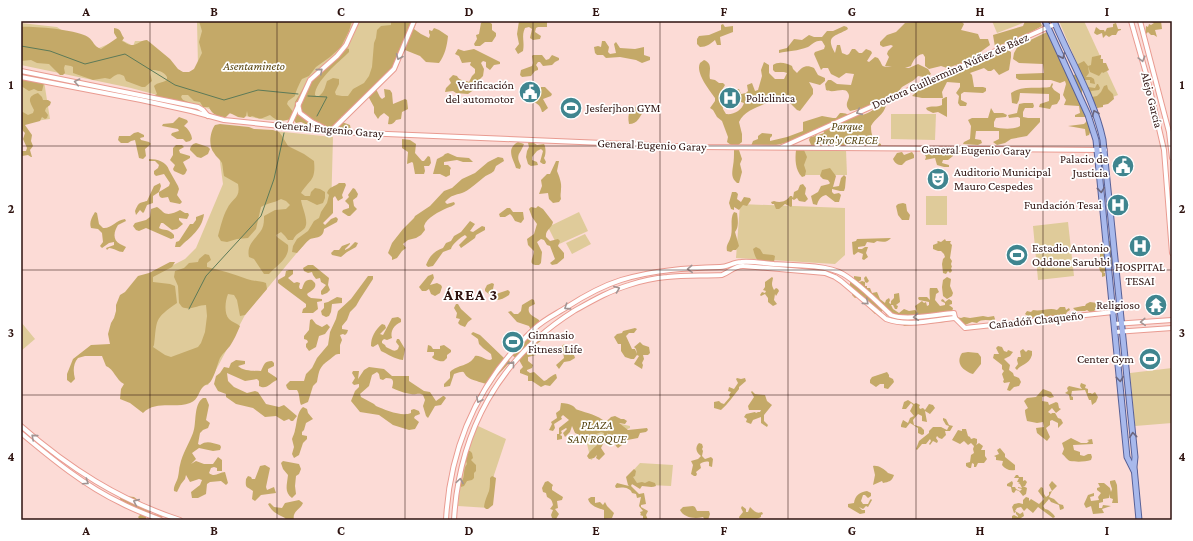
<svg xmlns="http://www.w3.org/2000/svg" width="1193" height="541" viewBox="0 0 1193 541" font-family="'Crimson Pro',serif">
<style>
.green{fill:#dfcb9a}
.forest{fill:#c4a968}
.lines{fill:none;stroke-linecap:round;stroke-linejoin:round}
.stream{stroke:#5c7a58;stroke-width:1}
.tertiary-casing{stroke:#e99b91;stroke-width:6}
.primary-casing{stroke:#586197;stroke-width:7}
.tertiary{stroke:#fff;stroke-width:4}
.primary{stroke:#a8b9ec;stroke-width:5}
.oneway{stroke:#6b667e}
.oneway2{stroke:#a19493}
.grid{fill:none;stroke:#2e120f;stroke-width:1;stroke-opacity:0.55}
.labels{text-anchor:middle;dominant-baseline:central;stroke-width:3.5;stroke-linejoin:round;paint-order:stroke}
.park-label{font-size:12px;font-style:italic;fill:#574410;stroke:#fff}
.street-label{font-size:12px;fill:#2e120f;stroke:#fff}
.poi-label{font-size:12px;fill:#2e120f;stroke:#fff;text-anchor:end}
.district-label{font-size:16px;font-weight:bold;letter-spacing:1px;fill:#2e120f;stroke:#fff}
.neatline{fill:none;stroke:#2e120f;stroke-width:1.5}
.grid-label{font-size:13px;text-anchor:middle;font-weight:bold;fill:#2e120f}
</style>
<rect width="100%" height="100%" fill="#fcdbd6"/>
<g class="green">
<path d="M197 21H407L387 71 328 121 267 120 221 112 131 88 21 65V23L57 27 92 51 120 39 133 46 135 41H143L177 72 188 74 198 66Z"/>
<path d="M992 21H1022L1023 23 997 33Z"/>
<path d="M1059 21H1084L1118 95 1094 104Z"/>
<path d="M21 77 44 81 50 119 21 123Z"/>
<path d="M891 114H936L935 140 891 139Z"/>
<path d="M215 125 333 137 331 212 245 315 208 385 194 386 121 321 144 280 185 259 196 248 223 184Z"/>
<path d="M802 150H846L847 175H802Z"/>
<rect x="926" y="196" width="21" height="29"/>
<path d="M740 204 845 208V255L835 264 736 258Z"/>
<path d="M579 212 588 231 557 245 548 227Z"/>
<path d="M1068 222 1074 276 1038 280 1033 226Z"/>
<path d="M585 234 591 244 572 254 566 243Z"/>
<path d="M21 322 35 339 21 351Z"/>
<path d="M1172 368V423L1135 426 1130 373Z"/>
<path d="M568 404 590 417 630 426V428C614 435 597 441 592 460L590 459C588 439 578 422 568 404Z"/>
<path d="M478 426 506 439 494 475 489 508 458 506C461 479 464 450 478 426Z"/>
<path d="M640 463 673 465 671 486 628 484 631 473Z"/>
</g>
<g class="forest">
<path d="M199 21H352L349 31 341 47 330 57 316 67 309 76 302 79C300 82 295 93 295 96L288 101 287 104 294 113 295 102 307 82 346 48 349 49V52C339 62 315 81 315 95L317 97C324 94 325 87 327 81L333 78 339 79V84L335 92 336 95 342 96H348L353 89 364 83 369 76 372 67 374 43 376 38 377 30 381 26 391 25V21H417L414 29 421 34 429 38 430 35 429 33V30L432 31 434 28 439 30 448 36C447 46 445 55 439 63L426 62 420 56 405 50 396 65 395 71 376 89 380 97 382 99 385 97 384 89 390 90 392 93 393 104 405 99 407 100 408 109 402 112 401 119 396 120C394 123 392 125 388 124L389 117 384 113 380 116 378 119 374 113V107L368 96 365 95 349 112 341 117V119L342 122 350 125 351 131C346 136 338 138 334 132L314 128 301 122 296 123 292 118C283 122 277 122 270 115 260 119 262 120 252 116L250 117 248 116 247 111 246 116 244 118 238 117 230 113 226 117C219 117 212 115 209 107H203L200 102 194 101 188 95H182L181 97 183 100 201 107 202 110C192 115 176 110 167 106 163 104 158 99 155 95L157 94 154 86C158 82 162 83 167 80V77C164 71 157 70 151 70L150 73 152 81 145 87H142L126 81 124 76C117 72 115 76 110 79L105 78 93 80 73 73V67L71 66 65 65 64 68 65 73 63 75H60L49 64 37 63 31 60 21 61V27C34 26 78 30 88 37 94 41 93 46 101 49L117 38 114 33V28C122 29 120 33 124 38L122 41C125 42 128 45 131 45 136 46 141 40 147 40L170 59 178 69 183 72H189L194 69 202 53 199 42 202 31Z"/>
<path d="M483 21H488L492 24V30L496 33V36L492 42H485L480 46H475L474 44 477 39 476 35 479 34 481 23Z"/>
<path d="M519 21H547V27H538L536 28 535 32 541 36 540 39 533 40 530 38 532 29 529 27 525 28C521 36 525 42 523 51L518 54 515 49 519 44 517 34Z"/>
<path d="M916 21H961L964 24 961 30 978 34 980 39H988L990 45 968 61 947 68 941 66 929 69 925 66V57L923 54C916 55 913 61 911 66L905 68H909L918 64 928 69 931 74C926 78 923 77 918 76L914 80 902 87 898 92 892 94 868 107 850 111C842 103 852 99 848 93 845 86 834 94 826 90L825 84 828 80H831L837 84 851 85 854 74 846 73 839 78 831 74 828 68H823L821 70 814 54 815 52 824 49 825 46 822 41C816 40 813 44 808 47 798 51 788 51 779 53V50L787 48 794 39 802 40 809 35 814 37H822L827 31H833L844 26 847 27 848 29C835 37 825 35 835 53L837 45H840L842 53 847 55 849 54 852 49H855L859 53H862L866 49 871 51 872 53 867 61 869 62 875 57 878 58C884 66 879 67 892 67L885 66 889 57 887 54 888 51 893 46 891 45 883 47 880 45V42L887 35 896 32 905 23 916 22Z"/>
<path d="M1025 21H1040L1042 26 1024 36 995 47 993 35 1023 26Z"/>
<path d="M1148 21H1161L1162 29 1155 30 1157 37 1154 35H1151L1148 32 1145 35 1146 26 1148 27 1149 24 1151 25 1154 23Z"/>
<path d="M1116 23 1118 29H1121V30L1118 31 1116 35H1112L1109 37 1106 35 1103 38 1102 33 1097 35 1094 33 1096 27 1100 30H1104L1105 32 1107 28 1113 27V24Z"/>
<path d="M723 24 725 27 733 26V32L720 37 721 45H717L715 40C710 44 707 47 700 47L697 44V39L699 36 709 35 721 30V25Z"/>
<path d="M1047 32 1087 116 1091 130 1089 135 1086 136 1085 129 1068 126 1084 124 1086 122V117H1075V115L1080 113 1079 106 1064 105 1066 100 1063 95 1066 84 1065 81 1060 83 1051 80H1019L1016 78V74L1044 73 1043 64 1019 63 1013 59 1014 53 1018 46Z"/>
<path d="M602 41H605L609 47 608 52 610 54 616 53 614 44 616 42 620 48 635 49 644 47V55L650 57V60L642 63 636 60 620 57 606 58 603 55H597L595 53 594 47 598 46 601 47Z"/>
<path d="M1002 47 1011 52V57L1009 70 999 75 994 69 991 71H988L984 68 970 73 972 75 974 87H983L986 88V91L983 93 964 92 961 94V100L967 103 966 106H960L958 103 959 96 956 93 960 87V83L947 82 942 92 943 98H922L912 96 919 89 924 87 931 77 956 73 965 69 970 63 994 49Z"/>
<path d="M458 49 464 51 474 49 500 62V64L494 65 490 70 486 67V62L483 61 481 63 484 69 483 76 477 82 475 89 468 94 456 93 453 91 445 92 446 88 451 83 449 79 453 75 457 76C459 81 465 80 469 82L472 76 475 73V69L470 65 471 62 462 63 459 56 455 54Z"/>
<path d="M533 55H542L546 60 549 59 552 55 559 58V60L555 62 552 65 543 66 540 62H538L536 65 538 68V70L535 71 531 76 522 77 520 75 521 70 532 66 533 63 532 56Z"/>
<path d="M1101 55V57L1100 59H1103V63H1106L1109 70 1103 73 1102 72 1099 76 1090 72 1088 66 1089 73 1086 77H1091L1094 79 1095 84 1090 83V80H1084V88L1082 90V93H1078L1072 76 1076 74 1075 70 1078 64 1084 61 1088 66 1091 65 1092 57Z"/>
<path d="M704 60C714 64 708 72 710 79L715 80 719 83H723L725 85 722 90 725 93 724 98 722 101 723 109 726 114C734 115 742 110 744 103L738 101 734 97 737 89H739L741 94 746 93 748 91 747 85 752 83 755 91 758 90 762 76 761 70 764 62 769 65V73L775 79H784L787 73 784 72H775L773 70V65C778 61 787 63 792 66L793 69 797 73C802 67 806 64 814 68L818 75 825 78V81L820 85 809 82 813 89V94L800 111 797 110 789 102V96L787 95 781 97 772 96C769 98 769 101 766 103 756 108 744 111 739 122L742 134V142L737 146 731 145 727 142 728 137 722 121 717 117 713 110 710 108 715 101V98C710 91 695 73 700 63Z"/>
<path d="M21 70 39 76 44 83 42 91H38L34 89 29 91 21 86Z"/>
<path d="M1052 83 1053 84 1052 87 1054 90 1060 94V99L1057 104 1052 105 1050 109 1039 107 1040 104 1049 101V94L1020 93 1019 100 1017 104 1012 103 1011 93C1022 85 1037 89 1050 87Z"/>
<path d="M1097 84H1098L1100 88 1099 90 1091 91 1092 97 1097 96 1101 92 1104 86 1107 85 1108 89 1113 94 1114 99 1108 104 1103 105V107L1097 108 1096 105 1093 107 1088 103 1089 96 1086 95 1084 91 1088 87 1095 88Z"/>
<path d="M541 87H545L552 94 551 96 543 99 548 108 543 112H542C540 104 536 102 528 101L527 99 528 96 538 95Z"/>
<path d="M38 93 42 97 43 100H48L51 102 50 105 46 108 45 111 48 115 47 118 45 119 42 117 40 121 25 125 32 135 31 141 33 146 30 150 32 157H31L28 155 22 156 21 155V146L22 151H26L27 148 23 139 25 133C19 128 21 119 21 111L28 115 33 113 34 110C31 103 25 97 38 93Z"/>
<path d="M946 97H947V117L938 112 933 113 927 110 926 108C931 105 937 108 942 105V99Z"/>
<path d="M1024 103H1033L1034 106 1033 108H1025L1023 112V117L1028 118H1040V122L1027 136 1011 139 1005 143 997 145 993 142 999 139V131H976L975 139 981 140 982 143 978 145 963 144 964 142 970 139 971 126 968 120 972 118H988L991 108 994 113H1003L1007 115 1006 117 996 118 994 122V127C1001 129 1014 130 1020 126V118L1018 117 1009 118 1008 115 1017 113 1019 104Z"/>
<path d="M883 104 886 105C884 115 875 118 871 126 871 135 873 141 881 144V147L838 148 833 146 821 147 811 145 809 140 810 137 815 136 816 134 818 135 824 133 823 130C808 136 792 142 776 145 768 147 759 146 751 146L753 141 758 139V136L762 133 772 134V136L770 138V141L787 137 803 131V122L822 116 833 118H836L840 113C846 113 848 114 853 117L861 113 862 115C872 113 874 107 883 104Z"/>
<path d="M639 105 646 107 657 105 660 107 654 111H644C639 117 638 124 629 124 627 112 630 110 639 105Z"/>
<path d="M179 117 187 120 188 122 184 126C188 128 192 135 192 139L190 141 186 142 183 139H177L171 135 172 133 179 131 178 129 162 126 163 124 173 123Z"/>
<path d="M220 124 249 127 254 129 273 130 279 132 282 136 288 146 304 154 314 161C316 181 310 179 301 193L305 196H310L311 192 315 188 320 189 325 192V198L323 203 317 205 307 200H301C302 208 310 223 304 229 300 233 296 233 293 240H288L285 236 281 232 276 235 277 237 288 245C290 258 278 264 269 274H264L254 259 249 257C246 244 257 238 262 229 264 225 264 220 264 216L275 210 286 209 290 205 286 201 281 199C274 203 267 203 261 207L256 229 248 238 237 239 227 242 221 241 218 236C220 228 223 216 227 209 232 198 241 199 238 184L224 176C223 172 223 167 222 163 220 159 216 157 214 153 208 146 210 132 215 125Z"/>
<path d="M138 132 144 135V137L140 138 141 140 149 142 151 144 145 149 146 156 143 159 139 158 135 140 131 141 128 143H121L118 140 119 136H130L134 133Z"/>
<path d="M402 139 410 140 416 144 415 153 422 161H424L428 156 430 157 431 163 429 166H424L425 171 424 174H415L413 163 412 162 407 164 408 152 402 148Z"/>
<path d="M518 142 524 144C520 155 515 154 521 166L520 169 516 168C514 160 505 149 518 142Z"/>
<path d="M529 142 534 143 537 145 544 144C546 147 546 155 544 158L546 162 545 164H543L540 162 543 151 541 149 537 151 532 157V160L537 162 538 165 531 166 528 164 526 157 527 151 529 147 528 143Z"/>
<path d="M196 143 208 147 210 149 208 154 201 158 197 157 190 150C190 147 192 144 196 143Z"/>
<path d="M176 145H182L184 147 179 150 180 153 190 156V158L183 162 187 170 185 174 183 175 174 171 173 169 175 165 170 160 173 155V148Z"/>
<path d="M737 149 739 150 742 159 740 164 742 172 739 183H737C731 178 732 173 733 166 734 161 734 155 734 150Z"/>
<path d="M801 149 804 150 807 157 804 165 806 171 805 176 802 177C795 170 795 159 796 150Z"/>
<path d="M939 151H949L953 153V156L948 160H943L942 163 949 165V167H944L937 165 935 158 925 160 926 157 925 155 927 152 935 153Z"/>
<path d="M902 152 904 155 912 152 914 155V158L906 161 902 165C897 165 895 163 893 159L897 153Z"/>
<path d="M448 153 457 157 469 158 473 162H463L457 160 444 162V165H448L451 168 450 170V175L446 177 440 174H433L437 159 443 156 445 154Z"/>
<path d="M498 157 503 158 504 161 496 166 494 171C491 174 486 175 483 178 478 182 468 191 462 193 455 195 451 195 445 202L447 204 454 202 455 204C452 207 451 206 447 208 439 212 427 217 424 226L425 230 421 235 416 238 408 240 403 244 406 248 402 251 397 258 392 260V257L388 253 392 243 403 229 414 218 415 216 430 206 444 191 452 188 462 179 475 173 488 162Z"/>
<path d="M149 159C157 159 167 162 169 170L178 186 179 189 177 195 182 202 180 204 170 202 168 197 162 198 160 197 159 195V192L169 186 170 183 164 174 156 176 154 174V171L158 168 159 165 155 161H149Z"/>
<path d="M556 161H559L557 171C559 176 562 183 561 189 561 193 560 195 561 199L559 202 553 203 549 199 548 193 539 194 542 186 541 180 547 174H550Z"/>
<path d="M830 168 836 176 833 187 839 186 841 178 844 175 846 177 845 188 844 191H840L832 189V192L834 194 839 193 841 195 839 202H835L826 195C821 196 818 200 817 205L813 204 811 196 818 192 821 186 829 184 830 183 828 180 823 179 820 176 822 170Z"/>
<path d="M160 183 161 186 159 192 153 196V203L147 205 144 212 143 213 140 210 136 215 135 211C139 202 139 203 147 201L154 186Z"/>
<path d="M339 183H345L346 185 342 195 343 198 338 201 335 196 333 198V213L323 223 325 225 331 219 336 217 338 219 337 222 324 229C323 240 314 236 309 240 307 241 300 250 297 253L292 252 293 246 297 239 308 231 314 221 319 218 321 212 327 203 329 195 327 193C329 186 335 187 339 183Z"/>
<path d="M803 184 806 188 805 194 808 199 805 202 799 201 797 198 794 200 792 199V206L791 207 785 204 779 209H776L774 204H772L771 202 774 201C780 203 786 202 790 196H792L793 198 794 192 798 190 800 185Z"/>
<path d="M353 188 355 189 358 194 357 197 353 200 354 206 357 209 350 216H348L342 212 343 210 349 208V205L345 201 349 197 348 195Z"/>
<path d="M732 192H736L738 194 737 199 741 202 744 197 750 198 751 200 747 206 743 205 739 210 734 207V210L731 209 729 203Z"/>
<path d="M903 203 906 204 907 211 910 215 909 220H902L898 215 896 206 898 204Z"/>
<path d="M538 206 543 209 553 222C552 228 545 230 546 237L550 241 558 239 560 241 558 246 564 253V258L557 264 552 265 550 263 555 259 550 246 547 245 544 240 541 239 537 242 542 252 541 263 539 265C526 266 534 257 534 251L528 245 527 239 534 234 537 224 532 217 529 209 531 207 536 208Z"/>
<path d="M157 207C159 208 161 210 163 212 168 216 174 213 180 210L185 213H188L189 215 187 219 179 218V220L183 224 177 229 172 230 163 223H161L159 228C165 231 168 228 174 235V238L171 239 146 228 139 231 136 230 133 226 135 223 146 220 150 217 151 209Z"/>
<path d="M507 208H510L513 212H523L524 219 521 223 515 221 512 216 510 214 505 217H500L499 214Z"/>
<path d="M95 212 97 213 99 224 103 228C111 229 116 220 125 219L126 221 118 225C114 231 112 240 120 244 122 245 124 246 126 247L123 252C118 252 114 248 109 248L107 250 106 248 114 245V242L109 243 102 248 100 246 103 242 102 233 98 229 91 228C89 222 92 217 95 212Z"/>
<path d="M734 212 737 213C738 220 739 227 735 232L739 246 736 250H733L731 252 727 251C726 245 728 244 730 239 734 230 729 219 734 212Z"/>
<path d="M204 214C202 230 190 237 180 247H175L176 242 179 241 190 224H193L196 220V217Z"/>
<path d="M470 221 475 224 470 231 473 232 482 226 485 227V230L476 235 475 238 461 248 459 245 467 237 465 235C461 237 452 244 451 249L443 252 433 266 428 267 426 265C429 257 434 251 443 248L446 243 451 241 454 236 461 232Z"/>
<path d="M891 238C887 243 882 242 877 241L874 243 867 242 865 246 858 247V249H862L865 247H868L866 253 868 257 864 260 862 259 863 254 858 252 854 255 853 254 852 242 856 241 857 239Z"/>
<path d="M945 239 946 241H951L950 243 952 245 950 258 952 261 951 264 952 267 951 268 952 271 950 273 948 271 946 274 943 273 942 264 943 259 945 257 944 254 941 251H938L933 249V245L938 243 937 242 938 241 941 242Z"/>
<path d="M1111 240 1113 268 1111 271 1106 265V271L1103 272 1105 273V276L1102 277V273L1100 271 1099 267 1102 264 1100 259V249L1103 248 1104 250 1102 252 1105 253C1105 248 1106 242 1111 240Z"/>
<path d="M355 242 358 243 356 247 347 252 341 257 332 255 331 253 334 250H339L342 246 350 243V244L345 249V250L349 248Z"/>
<path d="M756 247 760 249 763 254 773 255 775 256 774 262 771 263C758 261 757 264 753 249Z"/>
<path d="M205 254 209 255 211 260 207 263V267C220 270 234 274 247 279 253 281 260 281 266 283L267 289 245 315 240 316 237 300 234 295 228 294C225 301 224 314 229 319 232 322 236 323 240 326 237 333 234 340 230 346 227 350 223 353 220 358 217 365 215 375 211 381 209 384 207 384 204 386 198 391 199 400 190 403 175 409 156 400 143 413L130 403 120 399 121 389 124 384C116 380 114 369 106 366L102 356H85L78 358C73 364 73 371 75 379L71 383 67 380V374L73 359 91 345 110 344 108 334 111 323 114 318 116 311V305L120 295 125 292 138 276 149 273 170 262H175L172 267 153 277V282L170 284 175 286 177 303C154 319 157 319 154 345L153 347 165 355 171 357 198 347 201 343 205 332 207 316 206 305C197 305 191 311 182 307L179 303 178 286 174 277 175 271 184 268 189 263 198 262 199 259Z"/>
<path d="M308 265H313L329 278 328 285 330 290 327 293 322 295 321 294V291L326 285 321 282 320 278 316 279 313 275 312 272 308 273 304 271 303 268Z"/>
<path d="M289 270H293V274L288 278 294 283 297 282 300 283 299 287 300 289H302C304 283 305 279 312 280L315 283C317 288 311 291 307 294L308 296 311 298 322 299V301L317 302 318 309 313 313H302L303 309 306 307V304L278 283V280L285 276 286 271Z"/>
<path d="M433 274 434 278 430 285 437 283 441 285 442 287 440 293 435 296 431 294 429 289 426 291H422L419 287 428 276Z"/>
<path d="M368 276H373V279L360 299 356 306 350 312 347 320 342 326V329L348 330 347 333 345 335 343 334 340 335 342 340 340 345V354C338 354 336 354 334 356 332 357 331 359 329 360 319 367 319 371 317 382L313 386 308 402 301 405C299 401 300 394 297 390H289L287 388 286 385 290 381H304L306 374 312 368 317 358 328 345 330 332 336 319 338 311 351 299Z"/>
<path d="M854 276 861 277V280L857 283 862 281 865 282 864 278 866 276 869 281 867 283 865 282V286H867V288H870L872 293 877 292 880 299 885 303 886 300 889 298 890 300 889 303 891 304V301L894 298V294L899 293 900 302 896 305 898 306 897 309H895L893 305H891L893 309 899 313 904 309 909 311 915 310 917 312 915 306 922 301 924 303 926 302 927 306 929 305V302L919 300 918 298 919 297H927L930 300C930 299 929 290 930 288H937L939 292 936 294 935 300 940 306 945 305V303L941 301 942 299 944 300 945 302 949 299 952 301V304L949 305 953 308C952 312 952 316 947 318L943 316 938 318 932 317 928 320H946L945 322 904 326 901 322 925 320V318H924L919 320 914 318 911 320 902 318 900 320 889 314 885 316 886 314 883 309 881 314H875L858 297 855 298 852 295V288L850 286V281L854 279Z"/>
<path d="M772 277 773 278C772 284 771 284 774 290L776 288 778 289 779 291 776 296 775 294 774 300 777 304 773 306 768 302V298L765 294 761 296 760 295 762 292 765 293 766 291 763 290 765 287V282Z"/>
<path d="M947 277 951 279 950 286 953 293 952 296 947 299 943 296 942 287 943 280Z"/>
<path d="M492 283 494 284 493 289 496 294 508 290 510 292 509 295C503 299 497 302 490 299V295L485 291V289L487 285Z"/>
<path d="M337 297 342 298V303L332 304 331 312 329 316 326 317 322 315 321 311 324 308V303L328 302Z"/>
<path d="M532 299 534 300 535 304 529 307C527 314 533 316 539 320V322L531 330 529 326 517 322 508 312 511 311 514 314H518L521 311 522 305Z"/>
<path d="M1090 302 1097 303V305L1107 303 1108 304 1106 309 1101 306 1091 313 1087 310 1085 311H1076L1073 308 1083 306H1085L1086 304Z"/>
<path d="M456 304H458L461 309 472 319 468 322 465 327 460 325 458 323 460 319 456 318 457 313 454 308Z"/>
<path d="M1060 307H1065L1066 310 1069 308 1070 310 1067 312 1065 316 1059 315 1058 317C1049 317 1039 317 1030 318L1025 314 1027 311 1031 312 1033 310C1041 312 1049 307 1057 310Z"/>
<path d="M983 316 988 317 994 316 995 319 994 321C988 320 981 319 977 323L972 322 965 325 957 319V317L961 318 964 317 970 318Z"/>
<path d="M398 317 401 319V322C394 325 390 331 392 338L387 340 384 339 382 341V343L385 345 386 347C391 349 394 353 398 349L399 346 396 342 397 339H399L405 349 403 360C394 359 388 354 381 351L378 344 373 347 371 346C371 337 375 330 382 324L385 325 386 328 380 334 383 335 392 318Z"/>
<path d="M312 319 316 324 322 327 327 324 330 327 325 334 319 336 316 347 309 351 306 347V344L308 342 307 340 304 339V336L309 330 310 320Z"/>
<path d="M635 328 637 329 634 333H629L626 336 632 349H635L637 354 636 349 634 347 640 342 643 345 649 347 650 353 648 355H643L644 359 642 363 643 365 642 369 634 364 639 356 637 355 634 359H631L625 357 621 351V344H618L614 337 617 334 622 333 623 331Z"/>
<path d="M535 331 541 334 542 340 529 350 536 351V355L528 357V361L533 365 532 368 527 370V371L530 373 534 372 544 381C548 380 551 375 556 374L557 378 550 386 545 385 541 387 532 381H528V376L520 373V370L523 367 519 360 510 354 516 344Z"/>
<path d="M473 332 480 335 504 358 509 360 510 362 496 377 491 385C489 385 472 380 469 378 461 373 468 369 454 374L450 386 444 387V384L450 378V372C458 364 469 367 475 356 481 355 484 360 490 360L492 359 491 354 483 348 479 344 478 339 471 334Z"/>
<path d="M564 344C568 345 574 353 575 358L570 361 564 362 559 369 556 365 564 358 562 346Z"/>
<path d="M428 345 431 346 433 349H440V346L444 345 451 350V352L447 355V358L444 361C441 362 434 360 432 357L434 355V352H427Z"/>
<path d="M998 346 1002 347 1004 351 1007 352 1008 350 1013 352 1010 356 1004 359 1010 365 1009 370 1013 373 1014 376 1019 378 1021 382 1019 386 1014 387 1010 391 1007 390 1010 382 1004 383 1003 381 1004 380 1002 374 1004 371 1002 369V365L993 358 994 354H999L996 348Z"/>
<path d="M1023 349 1026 352 1028 350 1032 351V355C1029 365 1021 364 1017 370L1015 368 1018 364 1017 360 1018 357H1021L1020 351Z"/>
<path d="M968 352 978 353 981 357V364L973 374C963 371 955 363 962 353Z"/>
<path d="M236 360 245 361V364L238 366C243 371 254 371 261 371 264 365 264 361 272 361L274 363V366L268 369V372L277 378V380C270 383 267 390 259 386V381L257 379 245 381 227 373 228 381 234 387 247 393 255 391 258 392 266 404 279 407 284 405 297 416 293 421H291L289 419 284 421 276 416 265 417 253 408 236 404 226 397V394L218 391 214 384 216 376 220 373 224 367 229 368 231 363Z"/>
<path d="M369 367 384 369 392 376H409V381L424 391 430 392 436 401 443 396H444L446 398 441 405 435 406 428 418 426 416 423 406 425 400 423 395C419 392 416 395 411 394 407 394 396 390 392 388 394 381 394 378 386 378L383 380 380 379 379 374 377 372 372 375 369 386 360 394 361 397 374 404 376 406C385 410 402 417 411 413V410L414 409 419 411 420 414 415 416 414 418 419 422 415 429 409 430 393 425 379 415 360 412 351 401 355 391 359 387V384L354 385 352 383 355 378 352 373 353 371H359L358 379 364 370Z"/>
<path d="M887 372 889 375V377L893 379 894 382 888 389 884 388V384H880L876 387 870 383V380L872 377Z"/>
<path d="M737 378 741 379 745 378 746 381 739 387V389C733 396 728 404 721 410L714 408V402L719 401 721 403 724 404 730 397 729 395 731 392 728 391 729 387 734 389 738 383 736 379Z"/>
<path d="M1081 383 1086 385 1085 388 1088 389V393H1091L1092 394 1095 392 1098 397 1096 402 1092 405 1091 400H1089L1085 390 1072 391 1071 396 1073 397V400H1070L1069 395 1065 393 1068 391 1067 388 1069 386 1082 389 1080 386Z"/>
<path d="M1043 389 1051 392 1054 397 1050 398 1046 396 1042 397V401L1048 402 1049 405 1056 402 1058 403 1059 408 1061 409 1056 413 1052 408 1048 412 1051 414 1052 413H1055L1058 418 1061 419 1063 423 1058 428V423L1052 420 1050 421V425L1046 428 1050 437 1047 441 1037 433 1036 428 1044 427 1043 422 1037 423 1027 421C1026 417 1025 413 1025 410L1028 408 1024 401 1027 398 1036 397Z"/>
<path d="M752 391 755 394 765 395 767 401 772 405 764 415V421L768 425 767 427 761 423V417L753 420 751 424 746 422 747 419 744 417 746 414 755 412 756 413 758 412H760L761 410H749L748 406 754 397 751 392Z"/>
<path d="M203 398H206L209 405 206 420 210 423 208 428 203 430 200 433 198 444 200 445C207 440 212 443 220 445L221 447 220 450 213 451 199 448 192 453 196 459 191 464 189 467 191 464 196 461 204 464H213L218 457 222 460V471H217V468L214 467 211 468 209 473C215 478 219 472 225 472L228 483 226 485 221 481 210 482 207 484 206 494 198 498H192L191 492 200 485 202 480 199 479 190 482 186 475 185 479 181 484 177 492 174 491C173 486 177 482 178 477 179 473 179 468 180 465 182 454 189 444 193 433 197 423 193 405 203 398Z"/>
<path d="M908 400 914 404 916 403 920 405 919 407 920 409 923 408 925 410 929 404 933 405 935 408 930 414 925 411 927 422 922 421V416L918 414 913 420 914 425 921 427 924 430V434L922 435 918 433V428L910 423 906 428 901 427V425L903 420 908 423 910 418 914 416 910 411 913 405 911 403 906 409H902L904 402Z"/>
<path d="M561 403C565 403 570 404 573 406 577 409 574 409 578 410 587 413 598 415 605 422L609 419 611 417 615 416 621 419H624L627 421 625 424 619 423 628 430 647 428 648 430 646 432 640 433 638 438 622 441V445L618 448C615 446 614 443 615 439L607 433 608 438 604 442 601 448 605 454 599 460 596 458 597 455 594 458 589 459 587 456C591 448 602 444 604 433L601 432 586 438 575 433 572 426 570 432 565 437 563 433 567 429 566 428 561 431 562 433 560 435 562 436V439L557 440V434H559V428L569 420 563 415 561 417 562 419 554 424 555 428 553 431 549 430 552 424 551 422 557 418 556 413 560 410Z"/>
<path d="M303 407 307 409 308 413 313 419 306 423 304 430 302 432V435L307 436V439L303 443 299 455 294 458 292 454 294 447 292 439C293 436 295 432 295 430 297 422 297 412 303 407Z"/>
<path d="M943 418 946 419 949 425 953 426 950 431H945L946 435 942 439 939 438 937 436 936 438 938 441 937 443 933 441 930 445 929 444 931 441 930 439 926 444H922L917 450 916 449 919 441 929 433V431L933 427H941L947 430 949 426 946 425 943 420Z"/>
<path d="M962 429H966L968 436 970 437 971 439 974 438 977 439V443L976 445 979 443 983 446 981 450H985V456L987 459 984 463H978L976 467H974V464L972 463 971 468H969L966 466V463L970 462 971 455 974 453 973 449 974 446 971 443 968 445 964 441 960 444 952 440 958 430 962 431Z"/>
<path d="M1071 438 1081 443H1087L1089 441 1087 440 1092 439 1093 444 1073 445 1074 450 1080 452V455L1084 456 1088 454H1091L1092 457 1091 460C1085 462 1076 462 1070 461 1067 460 1065 456 1062 454L1064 449 1062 443Z"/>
<path d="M699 443 702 444 703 447 702 449 703 451 702 456 705 459 711 457 713 459 712 467 709 466V462C707 461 702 462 700 464L701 468 696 472 697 474 696 476H694L691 474 693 465 691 461 698 459 701 456C697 453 694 448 699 443Z"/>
<path d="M1000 448 1005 454V457L1015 465V470C1009 471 1005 469 1002 465L1003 461 996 460V457L994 456 999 454 997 450Z"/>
<path d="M467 451H470L472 453 473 458 471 460 476 465V471L474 473V478L472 480 467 481 464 486 461 487V482C466 477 462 470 467 464L465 457Z"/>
<path d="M283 461 299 464 301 469 299 474 296 476 295 486 296 494 292 498C284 492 287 485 288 475L283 469 281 463Z"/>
<path d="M265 465 270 468 266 487 267 490 274 487 276 493 261 495 255 501 252 499 253 491C247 486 245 489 246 479L248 476 251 477 252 479H255L260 466Z"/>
<path d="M873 466C878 465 884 469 888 473L894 475C892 481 889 482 883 483L882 481 873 485 875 475Z"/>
<path d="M634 469 636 471 635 476 633 477 637 483 642 482 645 483 649 481 655 483 656 486C651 488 647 486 642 486L640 489 632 484 631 486 639 494 644 493 646 504 641 505V507L648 511 646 515 648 520 652 519 655 520H643V516L640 515 641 514 640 512 643 511 639 506 641 497 637 498 636 494 632 493C630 487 622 487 616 488L615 486 617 483 629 486 628 485 626 477Z"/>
<path d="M1016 475H1018L1019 477H1023V481L1025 480 1027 482 1025 486H1023L1027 488 1026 494 1023 496 1019 491 1016 490 1014 493 1012 492 1011 487 1007 486V484L1012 481 1013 483 1012 487H1015L1016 489 1020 491 1022 489 1018 488V487L1022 488 1020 484 1018 483 1020 482H1017L1019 478H1014Z"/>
<path d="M492 476 496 478 493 505 488 509H486L484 507C485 500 487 496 489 491 490 487 490 482 490 478Z"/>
<path d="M1115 480 1117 485 1118 503H1112L1113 499 1110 498V494L1109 498 1103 499V502L1099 503V508H1102L1103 505 1111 506 1102 509 1104 513 1093 514 1091 506 1086 508 1084 504 1088 495 1094 493V496L1090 497 1091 501 1099 500 1098 497 1101 493 1097 490V488L1100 487 1098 483H1104L1110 488 1111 492 1112 489 1110 483V481Z"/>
<path d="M548 481 553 485 552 487V490L563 497 562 500 557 501 558 508 555 509 559 514 556 519 552 518 551 515 553 510 550 509 553 505C552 500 551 499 547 497L546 493 543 492 542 488 545 482Z"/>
<path d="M1052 481 1057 486 1052 491 1049 497 1054 499 1059 504 1063 505 1064 508 1063 509 1060 510 1059 505 1051 502 1049 499 1043 506 1045 509C1048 509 1054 514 1055 517L1053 518 1038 507 1033 513 1027 508 1024 511 1021 507 1017 508 1015 511 1020 514 1023 512 1024 516 1018 520H1012V516L1014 515 1018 517V516L1016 514V512L1014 513 1012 507 1014 504 1019 503 1023 504V500L1026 497 1029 498V501L1031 499 1039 504 1044 499 1038 491 1041 487 1043 488 1044 494 1046 497 1049 495V492L1052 491 1049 485Z"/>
<path d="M867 491 871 493V496L868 498 865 495H863L861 501 863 504H868L870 500 871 499 872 500 868 507 866 506 863 509 859 507 862 510H865V513L860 514 848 507V504L854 503C855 495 860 492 867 491Z"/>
<path d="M125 496 134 497 142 503 145 504 148 506 150 513 162 516V518L158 520 146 516V520H140L138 517 141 514 134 512 120 501V498Z"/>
<path d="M591 497H595V503L600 502 603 505 605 502 607 506 614 513 612 518 604 519V510C598 508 590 506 588 499Z"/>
<path d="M299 500 303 503C300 510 292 511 294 520H286L285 518C277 514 272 512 268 504L270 503 274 507 282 508 285 503Z"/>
<path d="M693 506 695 507 697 511H709L710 514 708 520H705L703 517C695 519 684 518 680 510L683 507Z"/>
<path d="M742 506 746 509V512H748L750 507C754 511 756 514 762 512L763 514 761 515V517L755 520H740L739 517 743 512 741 508Z"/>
</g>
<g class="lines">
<g class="stream">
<path d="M21 46 50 51 85 64 125 54 175 85 224 100 258 90 298 94"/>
<path d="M308 96 327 97 317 116"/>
<path d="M189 309 206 276 261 216 274 179 284 133"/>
</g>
<g class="tertiary-casing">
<g id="tertiary">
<path d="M1131 21 1147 77 1164 150 1172 253"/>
<path d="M1140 21 1169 132 1172 158"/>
<path d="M21 71 198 107 203 110 208 116"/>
<path d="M21 77 141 100 191 111 224 120 339 132 699 147 1105 150"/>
<path d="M298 104 300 113 312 122 324 128"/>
<path d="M289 126 310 80 337 56 346 45 357 21"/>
<path d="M331 131 394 69 414 21"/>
<path d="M782 147 1055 24"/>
<path d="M955 318 965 328 1113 312 1120 310"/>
<path d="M1114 324 1172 320"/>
<path d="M1115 332 1172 328"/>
<path d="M21 426C69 468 119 500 180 520"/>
<path d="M21 433C52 459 85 486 121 503 134 510 148 515 161 520"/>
<path d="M446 520C450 445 479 381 534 329 543 320 556 314 567 307 584 296 602 286 621 280 654 270 687 268 720 267 728 267 733 262 741 262 751 261 763 263 774 264 793 265 827 265 843 274 860 284 877 302 891 315 906 321 938 314 954 313L955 318"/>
<path d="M454 520C459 432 499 358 574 311 592 301 609 291 629 285 641 281 654 278 667 277 685 275 704 276 722 275 730 272 735 265 744 266L825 273 835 277 841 281 886 319C908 327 933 320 955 318"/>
</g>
</g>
<g class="primary-casing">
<g id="primary">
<path d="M1045 21 1088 115 1096 140 1127 457 1134 471"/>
<path d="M1054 21C1070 60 1094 98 1103 140L1135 457 1134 467 1139 520"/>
</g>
</g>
<use href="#tertiary" class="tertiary"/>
<use href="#primary" class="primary"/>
</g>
<defs><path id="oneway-chevron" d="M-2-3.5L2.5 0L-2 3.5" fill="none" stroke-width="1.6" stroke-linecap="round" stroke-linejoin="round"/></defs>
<g class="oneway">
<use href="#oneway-chevron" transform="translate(1062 56) rotate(65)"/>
<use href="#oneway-chevron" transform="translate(1095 113) rotate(-112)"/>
<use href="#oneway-chevron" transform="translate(1101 190) rotate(84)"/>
<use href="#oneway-chevron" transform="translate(1120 379) rotate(84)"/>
<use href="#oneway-chevron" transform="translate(1133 435) rotate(-96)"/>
</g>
<g class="oneway2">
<use href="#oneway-chevron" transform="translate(399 57) rotate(113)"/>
<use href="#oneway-chevron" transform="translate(1142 59) rotate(75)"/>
<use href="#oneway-chevron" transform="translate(320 71) rotate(-41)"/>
<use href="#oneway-chevron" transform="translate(77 82) rotate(-168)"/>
<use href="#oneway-chevron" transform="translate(859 112) rotate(156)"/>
<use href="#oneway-chevron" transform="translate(690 269) rotate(177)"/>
<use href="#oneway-chevron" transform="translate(617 289) rotate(-21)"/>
<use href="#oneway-chevron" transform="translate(866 302) rotate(40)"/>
<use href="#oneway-chevron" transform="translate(567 307) rotate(147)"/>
<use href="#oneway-chevron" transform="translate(916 317) rotate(174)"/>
<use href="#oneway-chevron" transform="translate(1143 322) rotate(176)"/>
<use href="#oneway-chevron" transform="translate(512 364) rotate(-51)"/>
<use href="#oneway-chevron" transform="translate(479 400) rotate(117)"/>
<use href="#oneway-chevron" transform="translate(34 437) rotate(-139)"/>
<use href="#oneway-chevron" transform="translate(460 481) rotate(-81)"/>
<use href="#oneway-chevron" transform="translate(86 482) rotate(34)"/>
<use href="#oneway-chevron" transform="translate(136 502) rotate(-156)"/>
</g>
<path class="grid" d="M150 21V520M277 21V520M405 21V520M533 21V520M660 21V520M788 21V520M916 21V520M1043 21V520M21 146H1172M21 270H1172M21 395H1172"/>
<defs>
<g id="civic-disc" transform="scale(1.15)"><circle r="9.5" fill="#3f858f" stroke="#fff"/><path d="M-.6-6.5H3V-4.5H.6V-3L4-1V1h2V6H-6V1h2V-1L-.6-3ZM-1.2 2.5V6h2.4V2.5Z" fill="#fff"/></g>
<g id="hospital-disc" transform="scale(1.15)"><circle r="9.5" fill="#3f858f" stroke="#fff"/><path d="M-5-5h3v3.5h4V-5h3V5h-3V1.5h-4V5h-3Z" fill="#fff"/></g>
<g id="stadium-disc" transform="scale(1.15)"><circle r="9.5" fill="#3f858f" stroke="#fff"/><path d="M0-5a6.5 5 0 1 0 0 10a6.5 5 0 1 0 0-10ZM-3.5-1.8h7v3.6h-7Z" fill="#fff"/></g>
<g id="theatre-disc" transform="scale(1.15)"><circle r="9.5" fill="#3f858f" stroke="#fff"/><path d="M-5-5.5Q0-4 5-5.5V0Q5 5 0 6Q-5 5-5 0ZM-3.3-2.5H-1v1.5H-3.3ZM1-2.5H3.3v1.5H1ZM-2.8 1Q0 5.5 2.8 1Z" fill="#fff"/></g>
<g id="temple-disc" transform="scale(1.15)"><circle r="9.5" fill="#3f858f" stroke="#fff"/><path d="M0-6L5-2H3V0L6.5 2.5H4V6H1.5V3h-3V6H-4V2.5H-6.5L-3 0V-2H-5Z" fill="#fff"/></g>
</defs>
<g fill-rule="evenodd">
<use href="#civic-disc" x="530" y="92"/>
<use href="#hospital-disc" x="730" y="98"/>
<use href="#stadium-disc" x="571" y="108"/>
<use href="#civic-disc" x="1123" y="166"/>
<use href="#theatre-disc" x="938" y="179"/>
<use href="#hospital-disc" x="1118" y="205"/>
<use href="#hospital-disc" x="1140" y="246"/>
<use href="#stadium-disc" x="1017" y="255"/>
<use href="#temple-disc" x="1156" y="305"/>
<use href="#stadium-disc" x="513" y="342"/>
<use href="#stadium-disc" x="1150" y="359"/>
</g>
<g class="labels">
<g class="park-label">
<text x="254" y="66">Asentamineto</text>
<text x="847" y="126">Parque<tspan x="847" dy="14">Piro'y CRECE</tspan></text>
<text x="597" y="425">PLAZA<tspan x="597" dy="14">SAN ROQUE</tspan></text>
</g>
<g class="street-label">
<text transform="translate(950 71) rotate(-24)">Doctora Guillermina Núñez de Báez</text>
<text transform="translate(1152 100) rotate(76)">Alejo García</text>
<text transform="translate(329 129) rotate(5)">General Eugenio Garay</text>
<text transform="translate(652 145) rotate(2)">General Eugenio Garay</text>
<text transform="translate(976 150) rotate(1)">General Eugenio Garay</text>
<text transform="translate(1036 320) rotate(-6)">Cañadóñ Chaqueño</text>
</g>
<g class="poi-label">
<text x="514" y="85">Verificación<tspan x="514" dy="14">del automotor</tspan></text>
<text x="746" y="98" text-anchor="start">Policlinica</text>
<text x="586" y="108" text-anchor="start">Jesferjhon GYM</text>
<text x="1108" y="159">Palacio de<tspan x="1108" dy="14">Justicia</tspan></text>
<text x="954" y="172" text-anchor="start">Auditorio Municipal<tspan x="954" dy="14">Mauro Cespedes</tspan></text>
<text x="1102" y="205">Fundación Tesai</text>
<text x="1032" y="248" text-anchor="start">Estadio Antonio<tspan x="1032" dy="14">Oddone Sarubbi</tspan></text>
<text x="1140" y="267" text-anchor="middle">HOSPITAL<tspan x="1140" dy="14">TESAI</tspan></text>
<text x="1140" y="305">Religioso</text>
<text x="528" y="335" text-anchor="start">Gimnasio<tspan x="528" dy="14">Fitness Life</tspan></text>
<text x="1134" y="359">Center Gym</text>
</g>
<g class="district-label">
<text x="471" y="294">ÁREA 3</text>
</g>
</g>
<rect width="1193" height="541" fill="none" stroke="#ffffff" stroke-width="44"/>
<rect x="22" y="22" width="1149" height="497" class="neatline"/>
<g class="grid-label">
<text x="86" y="16">A</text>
<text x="214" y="16">B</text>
<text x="341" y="16">C</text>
<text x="469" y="16">D</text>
<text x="596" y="16">E</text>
<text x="724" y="16">F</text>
<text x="852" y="16">G</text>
<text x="980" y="16">H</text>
<text x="1107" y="16">I</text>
<text x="11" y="89">1</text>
<text x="1182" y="89">1</text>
<text x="11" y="213">2</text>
<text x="1182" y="213">2</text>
<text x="11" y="337">3</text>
<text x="1182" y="337">3</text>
<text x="11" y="461">4</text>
<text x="1182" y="461">4</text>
<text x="86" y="535">A</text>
<text x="214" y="535">B</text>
<text x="341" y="535">C</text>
<text x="469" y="535">D</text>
<text x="596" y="535">E</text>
<text x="724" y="535">F</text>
<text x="852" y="535">G</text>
<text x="980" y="535">H</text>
<text x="1107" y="535">I</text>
</g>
</svg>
